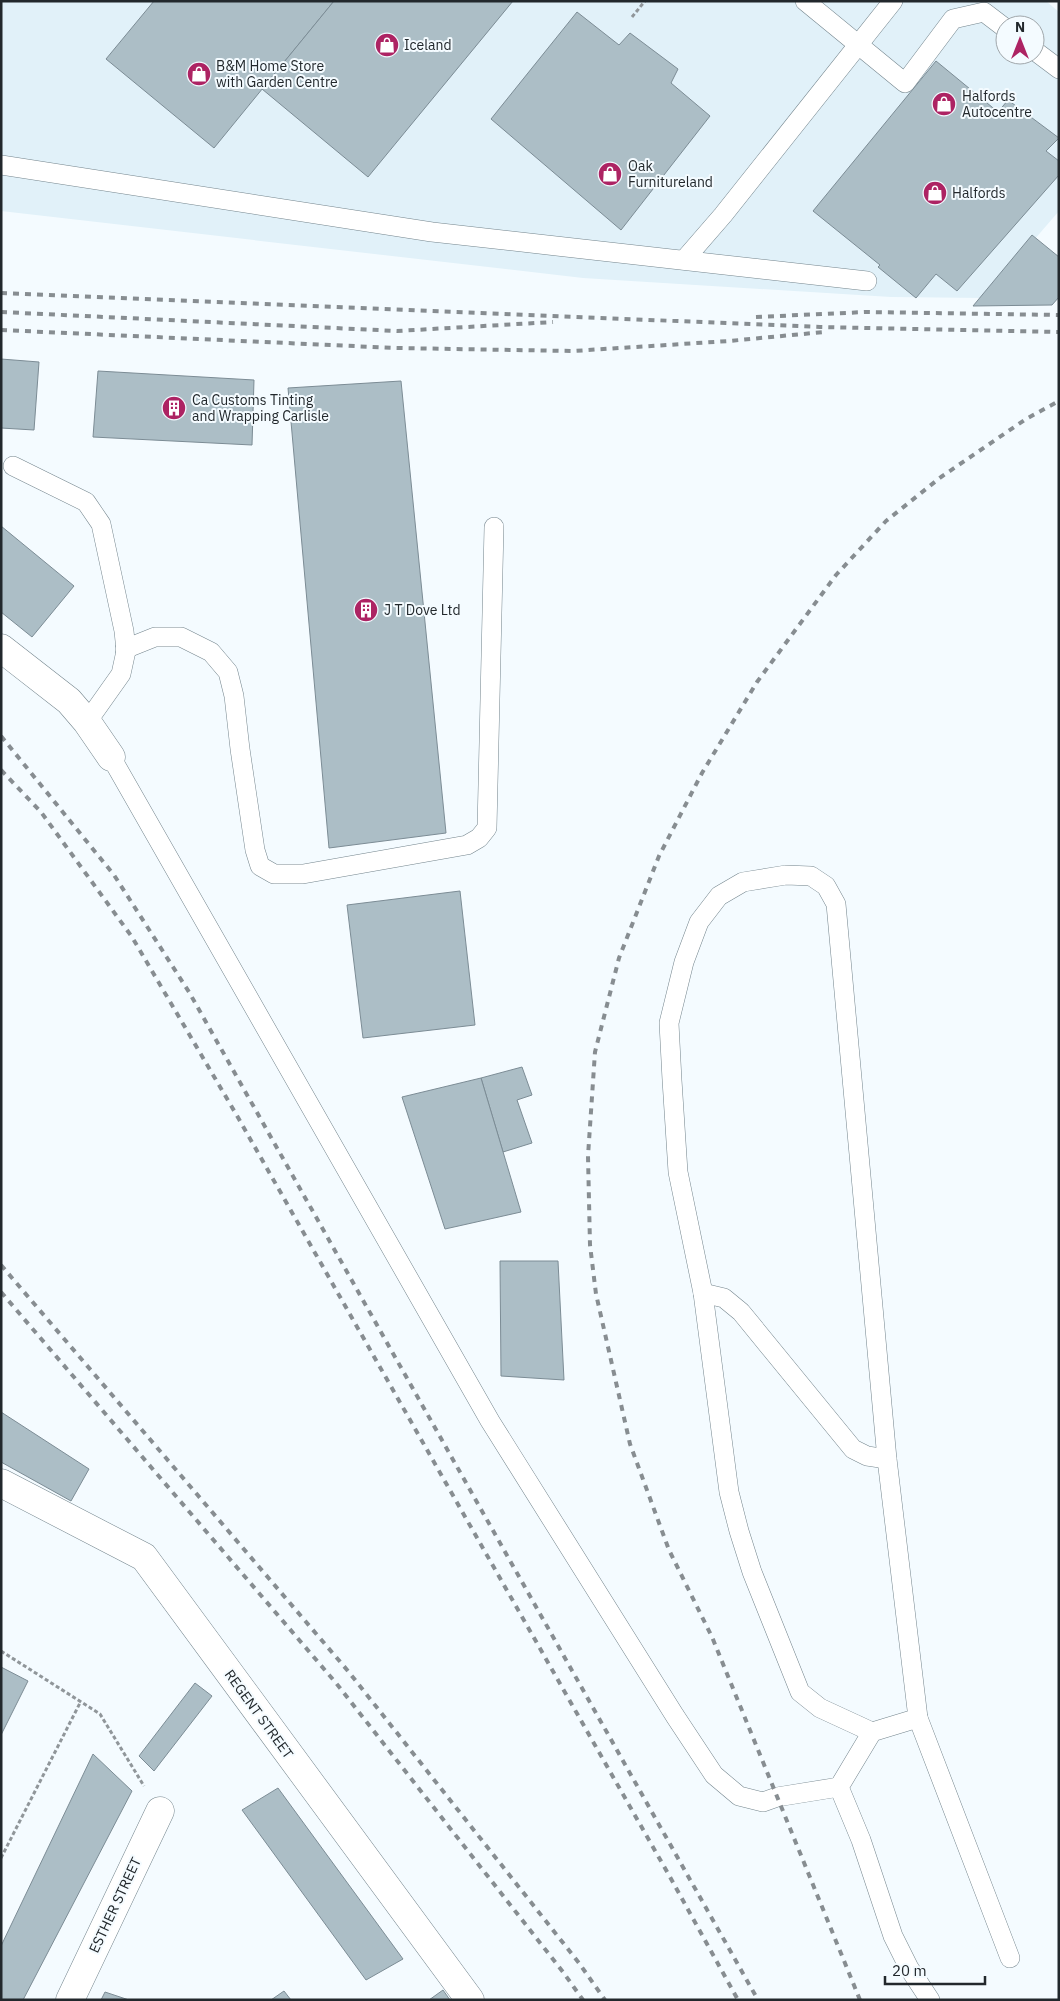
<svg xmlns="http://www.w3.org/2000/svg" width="1060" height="2001" viewBox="0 0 1060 2001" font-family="'IBM Plex Sans',sans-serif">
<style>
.built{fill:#e1f1f9;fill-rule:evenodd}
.building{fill:#acbec6;stroke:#7c8c95}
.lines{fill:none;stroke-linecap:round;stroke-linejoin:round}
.service-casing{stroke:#74858d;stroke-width:20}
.minor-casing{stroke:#74858d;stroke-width:29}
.path{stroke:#90969a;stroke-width:3;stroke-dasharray:4 2.5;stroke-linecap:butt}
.service{stroke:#fff;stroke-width:19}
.minor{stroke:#fff;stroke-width:28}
.rail{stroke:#878d91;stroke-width:4;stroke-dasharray:6 6;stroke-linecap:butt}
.labels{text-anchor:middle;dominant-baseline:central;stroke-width:4;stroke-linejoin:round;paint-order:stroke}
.poi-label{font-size:14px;fill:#22282c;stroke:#f4fbff;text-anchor:start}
.street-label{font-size:14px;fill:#22282c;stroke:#f4fbff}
</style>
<rect width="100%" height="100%" fill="#f4fbff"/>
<path class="built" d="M1 1H1046L1059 12V211L984 298 891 297 583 278 1 211ZM1005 25H1035V55H1005Z"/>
<g class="building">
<path d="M154 1H334L214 148 106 59Z"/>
<path d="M334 1H513L368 177 262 89Z"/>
<path d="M577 12 619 45 630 33 678 69 671 83 710 116 621 230 491 119Z"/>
<path d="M936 61 998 112 1008 100 1059 138 1046 151 1059 161V175L957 291 936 274 916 298 878 267 880 265 813 211Z"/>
<path d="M1032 235 1059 257V297L1052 305 973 306Z"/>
<path d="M1 359 39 362 34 430 1 428Z"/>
<path d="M98 371 254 380 252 445 93 437Z"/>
<path d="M401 381 446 833 329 848 288 388Z"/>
<path d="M1 526 74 586 32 637 1 612Z"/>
<path d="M460 891 475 1025 363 1038 347 905Z"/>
<path d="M522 1067 532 1095 517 1100 532 1143 503 1152 481 1078Z"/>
<path d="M481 1078 521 1212 445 1229 402 1097Z"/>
<path d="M500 1261H558L564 1380 501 1376Z"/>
<path d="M1 1412 89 1469 71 1501 1 1462Z"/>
<path d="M1 1667 28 1681 1 1735Z"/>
<path d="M195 1683 212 1696 154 1771 139 1756Z"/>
<path d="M93 1754 132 1791 23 2000H1V1946Z"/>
<path d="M278 1788 403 1959 366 1980 242 1810Z"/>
<path d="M443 1990 450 2000H429Z"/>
<path d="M284 1991 291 2000H271Z"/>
<path d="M105 1992 129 2000H101Z"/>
</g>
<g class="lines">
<g class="service-casing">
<g id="service">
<path d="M805 1 905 83 953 19 984 12 1005 28"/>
<path d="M1035 51 1059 69"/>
<path d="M1 165 432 232 867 281"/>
<path d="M684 260 723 215 893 1"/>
<path d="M13 466 86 502 101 524 124 631 126 651 121 674 87 722"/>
<path d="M125 649 155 637H181L211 652 228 672 234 696 240 749 255 850 260 866 274 874H303L467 845 479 838 487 828 494 527"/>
<path d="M111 757 490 1421 675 1716 714 1775 739 1796 763 1802 777 1797 839 1787"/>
<path d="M703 1293 729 1492 739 1531 752 1572 800 1692 820 1708 872 1732"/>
<path d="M887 1459 867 1456 853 1449 741 1312 724 1298 703 1293 678 1172 672 1080 669 1023 684 962 699 922 719 896 743 882 786 875 811 876 826 886 836 904 887 1459 918 1718 872 1732 839 1787 861 1840 893 1936 909 1968 930 2000"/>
<path d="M918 1718 1010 1958"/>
</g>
</g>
<g class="minor-casing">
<g id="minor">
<path d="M1 648 69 701 87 722 111 757"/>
<path d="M1 1483 144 1557 470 2000"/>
<path d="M70 2000 160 1811"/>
</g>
</g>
<g class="path">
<path d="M632 17 645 1"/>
<path d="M1 1651 100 1714 144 1786"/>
<path d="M1 1858 80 1703"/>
</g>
<use href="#service" class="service"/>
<use href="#minor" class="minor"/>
<g class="rail">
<path d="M1 293 820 327 1059 332"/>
<path d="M1 312 397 331 553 322"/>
<path d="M756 317 866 312 1059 315"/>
<path d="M1 330 396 348 573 351 729 341 824 332"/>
<path d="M1 736 114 875 189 992 758 2000"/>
<path d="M1 770 41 812 132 937 236 1114 670 1877 738 2000"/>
<path d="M1 1265 348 1671 579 1963 605 2000"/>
<path d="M1 1292 336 1683 563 1972 583 2000"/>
<path d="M860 2000 712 1637 669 1550 630 1444 596 1294 590 1245 588 1156 595 1052 619 958 659 856 702 773 757 682 836 575 886 521 941 477 1026 419 1059 401"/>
</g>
</g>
<defs>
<g id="shop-disc" transform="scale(1.25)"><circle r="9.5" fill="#ad2363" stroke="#f4fbff"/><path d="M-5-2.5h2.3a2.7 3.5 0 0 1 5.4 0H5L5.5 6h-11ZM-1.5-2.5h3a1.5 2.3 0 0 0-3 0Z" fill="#fff"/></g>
<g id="building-disc" transform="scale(1.25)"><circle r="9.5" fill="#ad2363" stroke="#f4fbff"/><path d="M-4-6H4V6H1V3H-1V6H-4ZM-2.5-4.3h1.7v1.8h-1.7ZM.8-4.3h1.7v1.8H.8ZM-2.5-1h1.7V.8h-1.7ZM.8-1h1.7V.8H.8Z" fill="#fff"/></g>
</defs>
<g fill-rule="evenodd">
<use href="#shop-disc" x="387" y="45"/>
<use href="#shop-disc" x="199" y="74"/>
<use href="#shop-disc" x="944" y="104"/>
<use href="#shop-disc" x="610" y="174"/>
<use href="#shop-disc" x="935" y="193"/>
<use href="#building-disc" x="174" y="408"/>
<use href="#building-disc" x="366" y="610"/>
</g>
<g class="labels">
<g class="poi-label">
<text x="404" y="45">Iceland</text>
<text x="216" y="66">B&amp;M Home Store<tspan x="216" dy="16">with Garden Centre</tspan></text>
<text x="962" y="96">Halfords<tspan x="962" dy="16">Autocentre</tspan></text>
<text x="628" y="166">Oak<tspan x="628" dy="16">Furnitureland</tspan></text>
<text x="952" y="193">Halfords</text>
<text x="192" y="400">Ca Customs Tinting<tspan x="192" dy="16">and Wrapping Carlisle</tspan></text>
<text x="384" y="610">J T Dove Ltd</text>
</g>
<g class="street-label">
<text transform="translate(259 1714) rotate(54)">REGENT STREET</text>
<text transform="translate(115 1905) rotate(-65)">ESTHER STREET</text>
</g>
</g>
<rect width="1060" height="2001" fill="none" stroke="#22282c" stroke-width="5"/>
<g transform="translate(1020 40)"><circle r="24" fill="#f4fbff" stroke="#a0a7ab"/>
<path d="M0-4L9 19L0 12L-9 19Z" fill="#ad2363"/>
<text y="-8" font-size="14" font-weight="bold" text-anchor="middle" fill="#22282c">N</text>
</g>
<path d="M885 1976v8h100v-8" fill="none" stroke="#22282c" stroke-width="2.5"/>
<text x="892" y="1976" font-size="15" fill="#22282c" stroke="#f4fbff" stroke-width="4" paint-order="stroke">20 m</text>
</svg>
